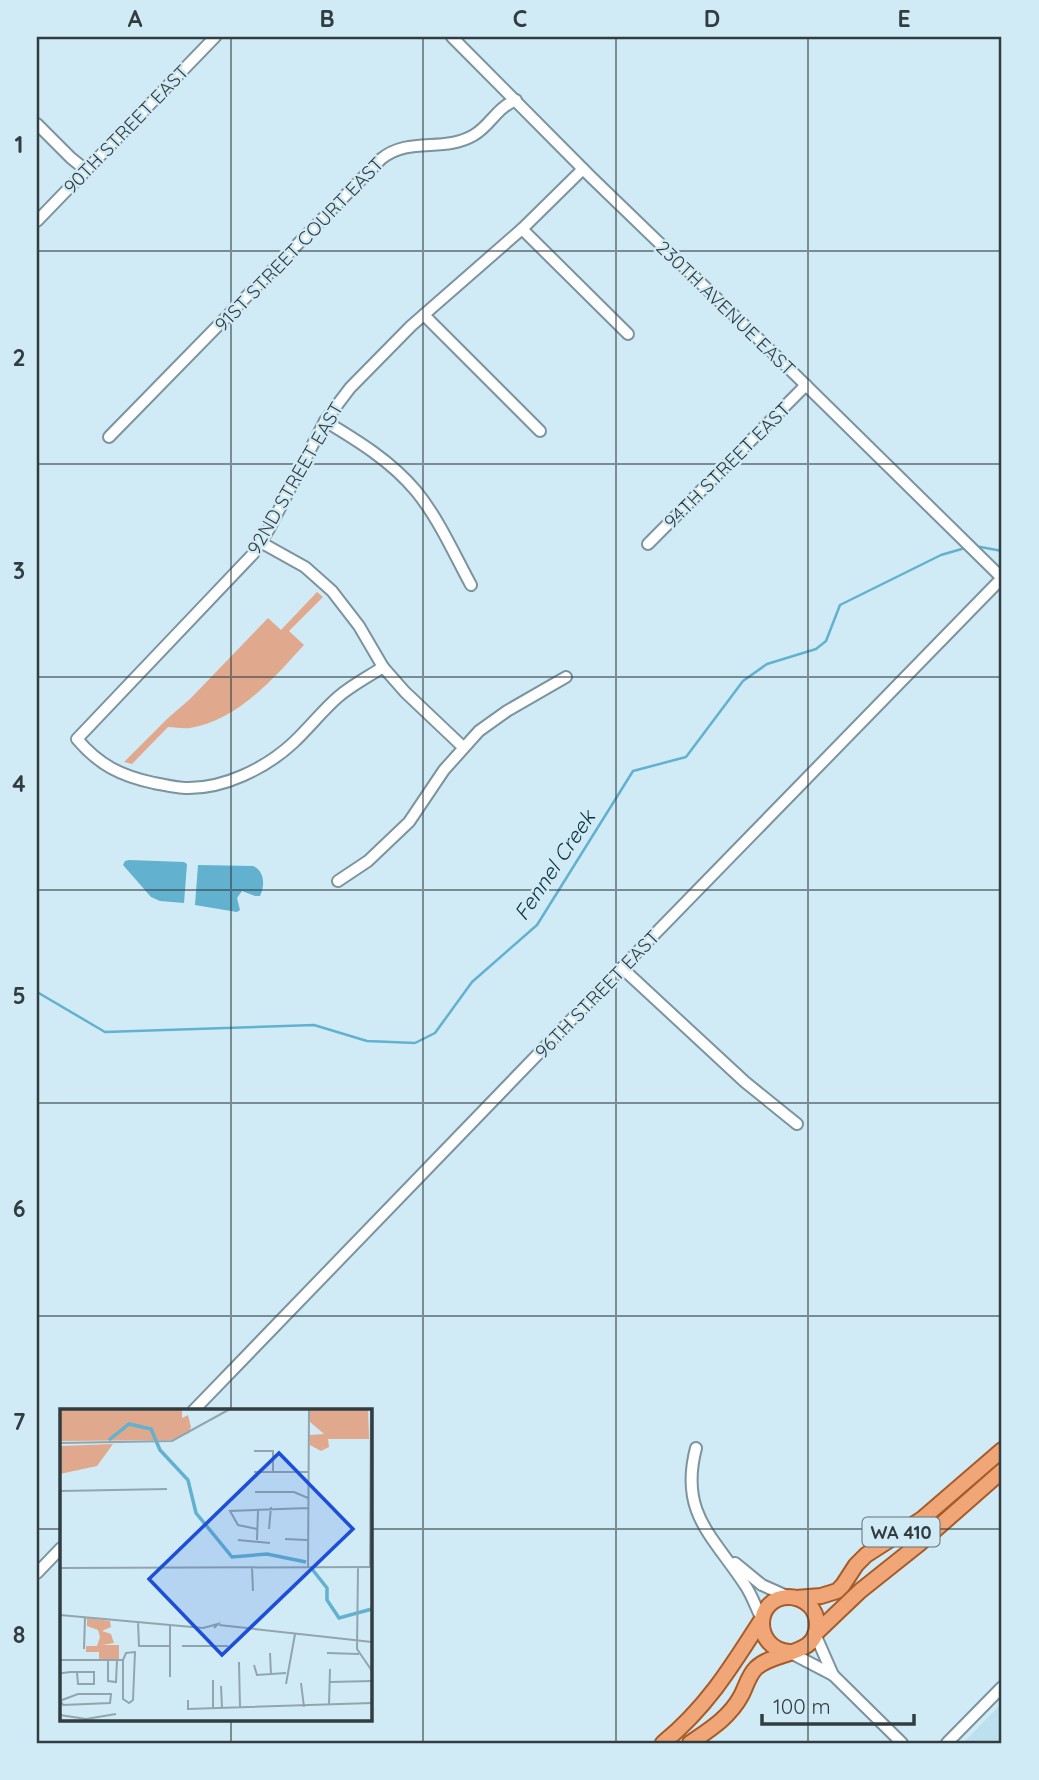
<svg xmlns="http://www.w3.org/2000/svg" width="1039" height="1780" viewBox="0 0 1039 1780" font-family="Quicksand,sans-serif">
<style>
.built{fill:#bde0ef}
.green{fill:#e0a98e}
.water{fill:#62b1cf}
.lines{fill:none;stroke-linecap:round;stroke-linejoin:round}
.stream{stroke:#62b1cf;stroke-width:2.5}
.minor-casing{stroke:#7b949f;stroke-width:14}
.major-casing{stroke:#a75b28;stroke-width:18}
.minor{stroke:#fff;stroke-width:10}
.major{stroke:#f0a676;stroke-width:14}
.grid{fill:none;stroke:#323d41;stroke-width:2;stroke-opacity:0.55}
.labels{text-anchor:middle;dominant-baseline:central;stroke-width:5;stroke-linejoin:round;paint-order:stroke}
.shield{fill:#d0ebf6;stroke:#617177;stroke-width:2}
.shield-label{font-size:18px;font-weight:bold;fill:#323d41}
.street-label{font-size:19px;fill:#323d41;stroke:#d0ebf6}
.water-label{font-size:21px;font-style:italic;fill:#09303c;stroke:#d0ebf6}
.inset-river{fill:none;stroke:#62b1cf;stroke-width:3.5}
.inset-road{fill:none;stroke:#91a5ae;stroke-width:2}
.view{fill:#1d4ed8;fill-opacity:0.15;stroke:#1d4ed8;stroke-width:3.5}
.inset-edge{fill:none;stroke:#323d41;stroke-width:3.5}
.neatline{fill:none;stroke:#323d41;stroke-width:2.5}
.grid-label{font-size:23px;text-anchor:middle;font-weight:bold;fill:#323d41}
</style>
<rect width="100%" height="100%" fill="#d0ebf6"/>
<path class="built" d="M1002 1703V1743H963Z"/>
<path class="green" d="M317 592 323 597 289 631 304 645C273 679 238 720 190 728 183 729 175 727 168 727L132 764 124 762 168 718 190 699 268 618 281 630Z"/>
<g class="water">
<path d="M129 860 184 862 187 864 184 903 160 901 151 897 123 865 125 861Z"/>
<path d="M198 865 253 866C265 871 265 886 260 896H255L242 891 237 898 240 910 237 912 195 905Z"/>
</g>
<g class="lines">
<g class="stream">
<path d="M975 546 1002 551"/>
<path d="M37 992 105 1032 314 1025 367 1041 415 1043 435 1033 472 982 537 925 633 771 686 757 743 681 767 664 816 649 826 641 840 605 941 555 965 548"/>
</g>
<g class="minor-casing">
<g id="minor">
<path d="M452 37 591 177 768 348 1002 578"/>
<path d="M37 124 71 158 86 170"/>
<path d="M37 221 215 37"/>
<path d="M522 229 628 334"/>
<path d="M424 315 540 431"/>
<path d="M325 421C358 441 391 461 416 491 439 519 454 554 471 585"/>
<path d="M109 437 381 159C409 136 444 153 474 135 491 125 496 108 516 100"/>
<path d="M262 543 305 567 332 591 359 626 383 667 405 692 463 747"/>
<path d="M648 544 806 385"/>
<path d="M383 667C368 677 352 685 338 697 322 711 309 728 293 743 266 768 224 789 186 788 176 788 165 785 154 783 121 776 99 765 77 739L253 554 269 529 325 421 350 388 411 326 522 229 583 169"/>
<path d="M338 881 368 861 409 822 444 770 479 731 507 711 566 677"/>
<path d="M622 968 745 1082 797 1124"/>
<path d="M193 1411 571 1020 1002 578"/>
<path d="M696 1448C679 1513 713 1536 745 1585 752 1595 756 1608 762 1619"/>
<path d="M735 1563 762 1585 789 1597"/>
<path d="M37 1573 61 1548"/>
<path d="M789 1652 833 1675 815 1634"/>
<path d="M833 1675 902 1743"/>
<path d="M947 1743 1002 1687"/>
</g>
</g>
<g class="major-casing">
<g id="major">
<path d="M796 1598 821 1596 837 1591 843 1585 856 1565 866 1555 922 1519 1002 1450"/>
<path d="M815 1634 860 1591 919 1544 1002 1471"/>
<path d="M663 1743C707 1707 732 1666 762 1619"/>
<path d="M690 1743C709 1730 729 1718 741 1696 746 1687 748 1676 756 1668 775 1650 818 1657 817 1624 817 1617 814 1610 809 1605 803 1600 796 1597 789 1597 754 1597 752 1648 789 1652"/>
</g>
</g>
<use href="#minor" class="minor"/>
<use href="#major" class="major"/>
</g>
<path class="grid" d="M231 37V1411M423 37V1743M616 37V1743M808 37V1743M37 251H1002M37 464H1002M37 677H1002M37 890H1002M37 1103H1002M37 1316H1002M37 1529H61M369 1529H1002M231 1719V1743"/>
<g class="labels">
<rect class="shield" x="862.5" y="1517.5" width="77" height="29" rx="5"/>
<g class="shield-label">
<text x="901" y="1532">WA 410</text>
</g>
<g class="street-label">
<text transform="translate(126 129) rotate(-46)">90TH STREET EAST</text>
<text transform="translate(299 244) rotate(-46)">91ST STREET COURT EAST</text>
<text transform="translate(726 308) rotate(44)">230TH AVENUE EAST</text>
<text transform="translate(727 465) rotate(-45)">94TH STREET EAST</text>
<text transform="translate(295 478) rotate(-60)">92ND STREET EAST</text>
<text transform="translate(597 994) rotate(-46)">96TH STREET EAST</text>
</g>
<g class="water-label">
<text transform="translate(554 865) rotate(-56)">Fennel Creek</text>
</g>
</g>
<g transform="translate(60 1409)">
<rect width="312" height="312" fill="#d0ebf6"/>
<path d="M0 0H122V9L128 6 131 18 129 24 111 31 0 32ZM249 0H308L309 30H268L269 38 261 42 250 36 249 26 264 25 250 13ZM53 35 37 57 0 65V37ZM27 209 50 212 51 218 42 222 51 225 54 234 42 236H59V250H39V243H26V237H37L40 228 38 221 27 217Z" fill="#e0a98e"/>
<path class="inset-river" d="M49 31 69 15 91 20 100 41 128 71 136 104 172 148 207 145 246 153M252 160 267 179V191L279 209 312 200"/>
<path class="inset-road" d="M0 34 112 32 170 0M194 42H213V63M194 63H248M0 82 107 80M195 83H234L248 89M197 120 178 116 170 102 248 99M209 120 211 98M225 130 247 131M178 131 210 134M197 131 198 102M192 158 193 182M298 158 297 240 312 262M310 158 311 0M0 159 312 158M248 159 249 0M0 206 143 219 158 215 154 219M78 213 79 237H110M110 215V268M159 216 312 233M122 237H168M24 240 25 208M75 243 73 291 69 294 63 290V251L66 244ZM210 244 211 266M267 244 299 245M0 251H63M48 251V272L56 273 57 251M179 253 180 299M194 256 197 266 226 264M0 264H3L10 263H34V275H18L17 263M153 271V299M270 273 312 272M241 274 244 298M226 275 235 225M161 277 162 299M0 291 3 296 50 294 51 285H18L2 291M128 291V300L312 294M269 296 270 260M0 306 26 310 56 305"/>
<path class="view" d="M219 44 293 120 162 246 89 170Z"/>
<rect width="312" height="312" class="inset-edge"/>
</g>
<rect width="1039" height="1780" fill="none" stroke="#d0ebf6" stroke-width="77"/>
<path d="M762 1714v10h152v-10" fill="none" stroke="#323d41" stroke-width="3.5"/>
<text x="773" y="1714" font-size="21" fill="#323d41" stroke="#d0ebf6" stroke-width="5" paint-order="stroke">100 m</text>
<rect x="38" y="38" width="962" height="1704" class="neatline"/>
<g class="grid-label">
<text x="135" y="27">A</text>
<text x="327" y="27">B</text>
<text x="520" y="27">C</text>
<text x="712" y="27">D</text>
<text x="904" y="27">E</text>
<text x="19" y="153">1</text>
<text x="19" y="366">2</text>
<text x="19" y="579">3</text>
<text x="19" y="792">4</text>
<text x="19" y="1004">5</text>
<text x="19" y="1217">6</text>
<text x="19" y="1430">7</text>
<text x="19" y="1643">8</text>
</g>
</svg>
